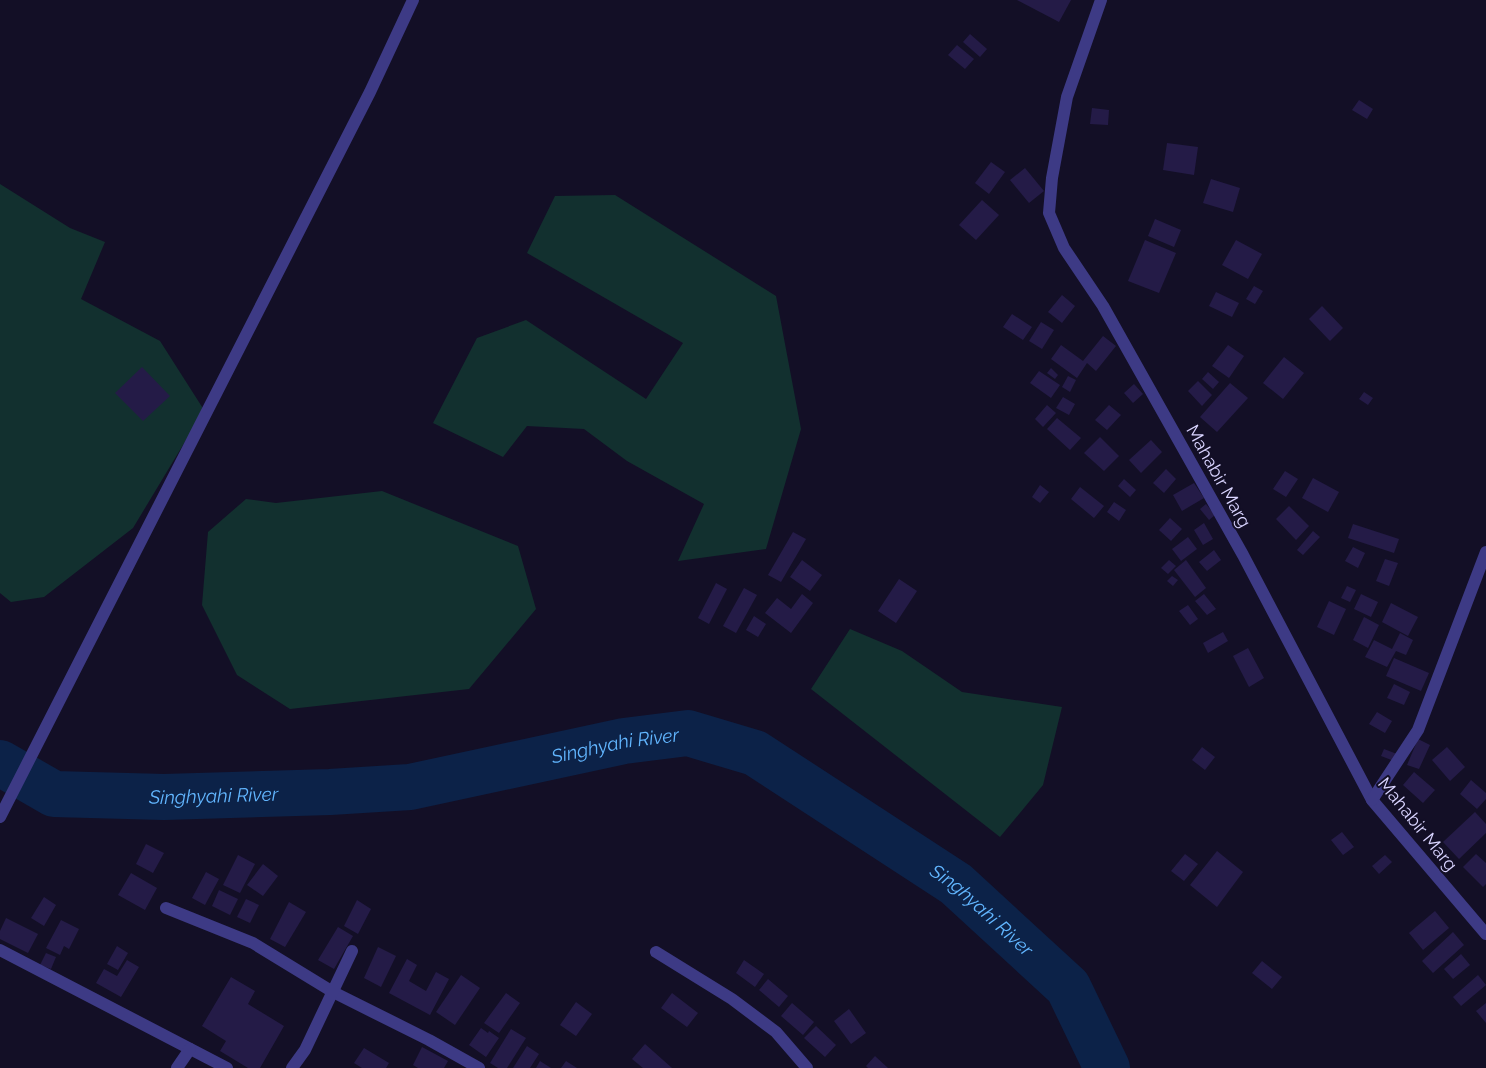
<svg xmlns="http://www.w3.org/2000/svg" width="1486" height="1068" viewBox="0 0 1486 1068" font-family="Raleway,sans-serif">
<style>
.green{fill:#12302f}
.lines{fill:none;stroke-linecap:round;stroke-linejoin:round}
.river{stroke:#0c2248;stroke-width:46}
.building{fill:#241b47}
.street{stroke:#3d3a85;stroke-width:12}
.labels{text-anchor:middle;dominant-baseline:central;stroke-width:4;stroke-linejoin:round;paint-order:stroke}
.street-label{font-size:18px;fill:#d9d4ff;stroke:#130f26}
.water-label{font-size:19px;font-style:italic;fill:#62b6ff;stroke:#130f26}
</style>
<rect width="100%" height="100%" fill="#130f26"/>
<g class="green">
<path d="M0 184 70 228 105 242 81 299 160 341 204 410 133 528 44 597 11 602 0 593Z"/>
<path d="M615 195 776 296 801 429 766 549 678 561 704 504 627 461 584 429 527 426 503 457 433 423 477 338 526 320 646 399 683 343 527 253 555 196Z"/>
<path d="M382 491 518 546 536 609 469 689 290 709 237 675 202 605 208 532 246 499 276 503Z"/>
<path d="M850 629 902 651 962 692 1062 707 1043 785 1000 837 811 689Z"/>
</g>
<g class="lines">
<path class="river" id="s1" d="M0 763 54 794 164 797 330 792 410 787 624 741 688 733 755 753 956 884 1068 987 1107 1068"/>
</g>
<g class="building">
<path d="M1017 0H1071L1059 22Z"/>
<path d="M970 34 987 49 980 57 963 42Z"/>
<path d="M957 45 974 59 965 69 948 55Z"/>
<path d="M1359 100 1373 109 1367 119 1352 110Z"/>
<path d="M1092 108 1109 110 1108 125 1090 124Z"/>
<path d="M1167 143 1198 147 1194 175 1163 170Z"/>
<path d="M991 162 1005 172 989 194 975 183Z"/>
<path d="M1025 168 1044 191 1029 203 1010 180Z"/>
<path d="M1211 179 1240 188 1233 212 1203 203Z"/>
<path d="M982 200 999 215 976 240 959 225Z"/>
<path d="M1155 219 1181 230 1174 247 1148 236Z"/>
<path d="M1145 240 1176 253 1159 293 1128 281Z"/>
<path d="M1236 240 1262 254 1248 279 1222 265Z"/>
<path d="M1254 286 1263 291 1255 304 1246 299Z"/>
<path d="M1216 292 1239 303 1232 317 1209 306Z"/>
<path d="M1062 295 1075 306 1062 323 1048 312Z"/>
<path d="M1322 306 1343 328 1330 341 1309 319Z"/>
<path d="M1012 314 1032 327 1023 340 1003 327Z"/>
<path d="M1041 322 1054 330 1042 349 1029 341Z"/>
<path d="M1103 336 1116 346 1096 371 1087 363 1077 378 1051 359 1061 345 1083 361Z"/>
<path d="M1228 345 1244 356 1229 378 1212 366Z"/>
<path d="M1284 357 1304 373 1283 399 1263 383Z"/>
<path d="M142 367 170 396 143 421 115 393Z"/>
<path d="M1051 368 1058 375 1055 379 1047 373Z"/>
<path d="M1039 371 1060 385 1051 398 1030 383Z"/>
<path d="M1208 372 1219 382 1213 389 1202 379Z"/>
<path d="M1068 376 1076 380 1070 392 1062 387Z"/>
<path d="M1198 381 1212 395 1202 406 1188 391Z"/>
<path d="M1230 383 1248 398 1217 432 1200 417Z"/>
<path d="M1134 384 1143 394 1133 403 1124 393Z"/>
<path d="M1364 392 1373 398 1368 405 1359 399Z"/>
<path d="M1063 397 1075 404 1069 415 1056 408Z"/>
<path d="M1047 405 1056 413 1043 427 1035 419Z"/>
<path d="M1109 405 1121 415 1107 430 1095 420Z"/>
<path d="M1057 418 1081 438 1070 450 1047 429Z"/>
<path d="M1100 437 1119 456 1104 471 1084 453Z"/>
<path d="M1151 440 1162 452 1141 473 1129 460Z"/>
<path d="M1166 469 1176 479 1164 493 1153 483Z"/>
<path d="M1285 471 1298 479 1286 497 1273 489Z"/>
<path d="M1313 478 1339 492 1328 512 1302 498Z"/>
<path d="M1124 479 1136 490 1130 497 1118 486Z"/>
<path d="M1194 483 1204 498 1182 511 1173 495Z"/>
<path d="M1040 485 1049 492 1040 503 1032 497Z"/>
<path d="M1080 487 1104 506 1094 518 1071 499Z"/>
<path d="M1114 502 1126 510 1119 521 1107 512Z"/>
<path d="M1206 504 1215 515 1209 520 1200 509Z"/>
<path d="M1289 506 1309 526 1296 540 1276 519Z"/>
<path d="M1170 518 1182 529 1171 541 1159 530Z"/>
<path d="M1204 523 1213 539 1203 545 1194 530Z"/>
<path d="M1353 524 1399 539 1394 553 1348 538Z"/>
<path d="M1313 531 1320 537 1303 555 1297 550Z"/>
<path d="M793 532 806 539 781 582 768 575Z"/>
<path d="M1188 537 1197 549 1181 561 1172 549Z"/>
<path d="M1353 547 1365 553 1358 568 1345 561Z"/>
<path d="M1214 550 1221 560 1207 571 1199 562Z"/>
<path d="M1385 559 1398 563 1389 586 1376 581Z"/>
<path d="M802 560 822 575 810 591 790 577Z"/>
<path d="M1169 560 1176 566 1168 574 1161 568Z"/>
<path d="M1186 560 1206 588 1195 597 1174 570Z"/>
<path d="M1172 576 1178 580 1173 586 1167 581Z"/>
<path d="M899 579 917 591 896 623 878 611Z"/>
<path d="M716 583 727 589 709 624 698 618Z"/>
<path d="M1347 586 1356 590 1350 602 1341 598Z"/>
<path d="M744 588 757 595 736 633 723 626Z"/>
<path d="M802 594 813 603 791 633 765 613 777 598 791 609Z"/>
<path d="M1204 594 1216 609 1207 615 1195 601Z"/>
<path d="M1361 594 1378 602 1371 617 1354 609Z"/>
<path d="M1329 601 1346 609 1334 635 1317 627Z"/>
<path d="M1391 603 1418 617 1408 636 1382 622Z"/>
<path d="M1188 605 1198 619 1190 625 1179 611Z"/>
<path d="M754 616 766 624 758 637 746 630Z"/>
<path d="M1364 617 1379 625 1368 648 1353 640Z"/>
<path d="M1223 632 1228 641 1208 653 1203 643Z"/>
<path d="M1400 633 1413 640 1406 655 1396 651 1387 667 1365 657 1374 640 1392 649Z"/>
<path d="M1248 648 1264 678 1249 687 1233 656Z"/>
<path d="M1394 658 1429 673 1421 691 1386 676Z"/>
<path d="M1394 684 1410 692 1404 705 1387 698Z"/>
<path d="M1377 712 1392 721 1385 733 1369 724Z"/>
<path d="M1418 739 1430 745 1419 769 1407 765Z"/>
<path d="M1202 747 1215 757 1205 770 1192 760Z"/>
<path d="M1447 747 1465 767 1450 781 1432 760Z"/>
<path d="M1384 749 1397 754 1394 761 1381 756Z"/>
<path d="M1414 772 1435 790 1423 803 1403 785Z"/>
<path d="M1471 780 1486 793V799L1477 809 1460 794Z"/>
<path d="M1475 812 1486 824V833L1459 859 1443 842Z"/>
<path d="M1342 832 1354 847 1343 855 1331 840Z"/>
<path d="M146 844 164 853 153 873 136 864Z"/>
<path d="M1217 851 1243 872 1217 907 1190 885Z"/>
<path d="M1185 854 1198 864 1184 881 1171 871Z"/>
<path d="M1476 854 1486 863V884L1483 887 1463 867Z"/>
<path d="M238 855 255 864 240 893 223 885Z"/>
<path d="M1385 855 1392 862 1379 874 1372 866Z"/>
<path d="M263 864 278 876 263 896 247 885Z"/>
<path d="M206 872 219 879 205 905 192 898Z"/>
<path d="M131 873 157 888 145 910 118 895Z"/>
<path d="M219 890 238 899 230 915 212 906Z"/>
<path d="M44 897 56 905 44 926 31 918Z"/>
<path d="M246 899 259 905 250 923 237 917Z"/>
<path d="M357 900 371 909 358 934 344 926Z"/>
<path d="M289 902 306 912 285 947 270 939Z"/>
<path d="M1435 911 1449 928 1423 950 1409 933Z"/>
<path d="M6 918 38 934 28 953 0 939V931Z"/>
<path d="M61 920 79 929 69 949 64 946 60 955 46 948Z"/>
<path d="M338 927 353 936 334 969 318 960Z"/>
<path d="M1453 932 1464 945 1433 973 1422 961Z"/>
<path d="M117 946 128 953 118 970 107 964Z"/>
<path d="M378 947 396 956 381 987 364 978Z"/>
<path d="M46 953 56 957 51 969 40 965Z"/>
<path d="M1461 954 1470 965 1453 979 1444 969Z"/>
<path d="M407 959 417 965 409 981 426 991 436 972 449 979 430 1015 389 993Z"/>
<path d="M127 960 139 967 121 997 96 983 104 969 117 976Z"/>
<path d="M744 960 764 974 755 987 736 973Z"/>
<path d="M1262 961 1282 977 1272 989 1252 973Z"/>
<path d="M461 975 480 988 455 1025 436 1012Z"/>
<path d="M1478 975 1486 985 1461 1006 1453 997Z"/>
<path d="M231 977 255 991 248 1004 284 1026 260 1068H248L220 1051 226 1041 202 1026Z"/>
<path d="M768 979 788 996 779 1007 759 990Z"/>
<path d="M506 993 520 1003 499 1033 484 1023Z"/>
<path d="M672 993 698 1013 687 1027 661 1008Z"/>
<path d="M576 1002 592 1014 576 1036 560 1025Z"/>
<path d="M792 1003 814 1022 803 1035 781 1016Z"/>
<path d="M1486 1003V1023L1476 1011Z"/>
<path d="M849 1009 866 1033 851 1044 834 1021Z"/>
<path d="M816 1026 836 1045 825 1057 804 1038Z"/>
<path d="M481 1028 488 1033 489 1031 499 1038 486 1057 469 1045Z"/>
<path d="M511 1029 526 1038 507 1068H498L490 1063Z"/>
<path d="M645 1044 672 1068H643L632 1059Z"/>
<path d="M527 1046 539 1054 530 1068H513Z"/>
<path d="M422 1047 448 1061 444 1068H418L413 1065Z"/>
<path d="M364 1048 389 1063 386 1068H362L354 1063Z"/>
<path d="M875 1056 888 1068H868L866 1066Z"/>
<path d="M540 1061 551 1068H536Z"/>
<path d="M566 1061 577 1068H561Z"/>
</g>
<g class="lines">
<g class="street">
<path d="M1101 0 1067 97 1052 178 1049 213 1064 248 1103 306 1243 555 1372 800 1486 934"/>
<path d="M1372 800 1418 730 1486 552"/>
<path d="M0 817 370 92 413 0"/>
<path d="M166 908 253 943 333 992 429 1040 479 1068"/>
<path d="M0 950 227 1068"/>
<path d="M656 952 732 999 776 1032 807 1068"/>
<path d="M177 1068 190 1049"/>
<path d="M292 1068 305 1050 352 951"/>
</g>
</g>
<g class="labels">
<g class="street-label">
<text transform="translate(1219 476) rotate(61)">Mahabir Marg</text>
<text transform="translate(1418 824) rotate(51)">Mahabir Marg</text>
</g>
<g class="water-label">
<text stroke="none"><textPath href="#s1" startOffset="628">Singhyahi River</textPath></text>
<text stroke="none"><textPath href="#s1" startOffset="222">Singhyahi River</textPath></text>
<text stroke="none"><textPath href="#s1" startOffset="1048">Singhyahi River</textPath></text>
</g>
</g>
</svg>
